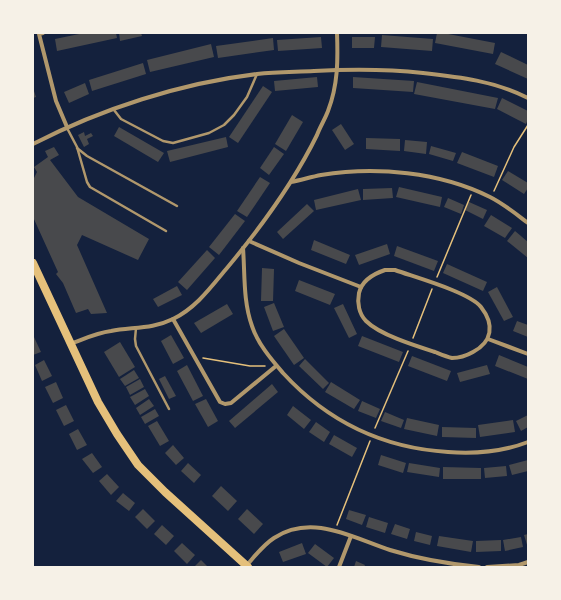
<svg xmlns="http://www.w3.org/2000/svg" width="561" height="600" viewBox="0 0 561 600" font-family="Figtree,sans-serif">
<style>
.building{fill:#48494c}
.lines{fill:none;stroke-linecap:round;stroke-linejoin:round}
.path{stroke:#e5c07b;stroke-width:1.5}
.service{stroke:#b1986c;stroke-width:2.5}
.minor{stroke:#b1986c;stroke-width:4}
.primary{stroke:#e5c07b;stroke-width:8}
</style>
<rect width="100%" height="100%" fill="#14213d"/>
<g class="building">
<path d="M84 33H116L117 38 57 51 55 39Z"/>
<path d="M119 33H141L142 36 120 41Z"/>
<path d="M437 33H443L495 43 493 54 435 43Z"/>
<path d="M382 35 433 39 432 51 381 47Z"/>
<path d="M321 37 322 48 278 51 277 40Z"/>
<path d="M352 37H375L374 48H352Z"/>
<path d="M273 38 274 50 218 58 216 46Z"/>
<path d="M211 44 214 57 150 72 147 60Z"/>
<path d="M501 52 528 65V79L495 64Z"/>
<path d="M143 63 146 74 92 91 89 80Z"/>
<path d="M317 77 318 87 275 91 274 81Z"/>
<path d="M353 77 414 81 413 92 353 88Z"/>
<path d="M417 82 498 98 495 109 414 94Z"/>
<path d="M85 83 89 94 69 103 64 92Z"/>
<path d="M263 86 272 92 238 143 229 137Z"/>
<path d="M33 88 36 97 33 98Z"/>
<path d="M502 98 528 111V119L526 124 497 109Z"/>
<path d="M292 115 303 122 286 151 275 144Z"/>
<path d="M341 124 354 144 345 150 332 130Z"/>
<path d="M119 127 164 153 158 162 114 136Z"/>
<path d="M84 132 85 136 91 133 93 136 87 139 89 144 84 147 78 135Z"/>
<path d="M226 137 228 147 170 162 167 151Z"/>
<path d="M366 138 400 139V151L366 149Z"/>
<path d="M405 140 427 142 426 154 404 151Z"/>
<path d="M431 146 456 153 453 161 429 154Z"/>
<path d="M54 147 59 155 50 160 78 197 149 239 138 260 82 235 77 245 107 313 91 314 88 309 76 313 63 283 56 274 58 272 33 217V180L37 172 34 167 48 157 45 151Z"/>
<path d="M274 147 284 154 269 175 260 168Z"/>
<path d="M462 152 498 166 494 177 457 163Z"/>
<path d="M508 171 528 183V188L524 194 502 180Z"/>
<path d="M260 177 270 183 247 217 237 211Z"/>
<path d="M399 187 442 197 440 207 396 197Z"/>
<path d="M392 188 393 198 363 200V189Z"/>
<path d="M358 189 361 200 316 210 314 200Z"/>
<path d="M448 198 464 205 461 214 444 207Z"/>
<path d="M469 202 487 210 483 219 465 210Z"/>
<path d="M307 204 314 211 283 239 277 232Z"/>
<path d="M235 214 245 221 219 255 209 247Z"/>
<path d="M491 215 512 228 505 238 484 226Z"/>
<path d="M515 231 528 242V258L507 241Z"/>
<path d="M314 240 350 255 346 264 311 250Z"/>
<path d="M387 244 390 254 359 265 355 255Z"/>
<path d="M397 246 438 261 434 271 394 256Z"/>
<path d="M207 250 215 258 187 290 178 282Z"/>
<path d="M447 264 487 282 483 291 443 273Z"/>
<path d="M262 268 274 269 273 301H261Z"/>
<path d="M299 280 335 294 330 305 295 291Z"/>
<path d="M177 286 182 295 158 307 153 299Z"/>
<path d="M497 287 513 317 504 321 488 292Z"/>
<path d="M274 303 284 327 273 331 264 307Z"/>
<path d="M227 304 233 314 201 333 194 323Z"/>
<path d="M343 304 357 334 349 338 334 308Z"/>
<path d="M517 321 528 325V337L513 331Z"/>
<path d="M284 329 304 358 294 365 274 336Z"/>
<path d="M33 335 41 352 33 355Z"/>
<path d="M171 335 184 358 173 364 161 341Z"/>
<path d="M362 336 403 352 399 362 358 346Z"/>
<path d="M120 342 135 367 119 377 104 352Z"/>
<path d="M499 355 528 367V379L495 366Z"/>
<path d="M412 356 451 371 447 381 408 366Z"/>
<path d="M305 359 329 383 323 389 299 366Z"/>
<path d="M44 360 52 376 42 381 35 365Z"/>
<path d="M187 365 203 396 193 401 177 371Z"/>
<path d="M487 365 490 374 460 382 457 373Z"/>
<path d="M134 370 139 378 125 386 120 379Z"/>
<path d="M165 376 176 396 169 399 159 379Z"/>
<path d="M140 379 144 387 130 395 126 387Z"/>
<path d="M56 382 63 398 53 403 45 387Z"/>
<path d="M331 382 360 400 354 409 325 392Z"/>
<path d="M272 384 278 392 235 428 229 421Z"/>
<path d="M145 389 149 396 135 405 130 397Z"/>
<path d="M149 399 154 406 140 415 136 408Z"/>
<path d="M206 399 218 421 208 427 195 404Z"/>
<path d="M362 401 380 409 376 418 358 411Z"/>
<path d="M66 405 74 421 64 426 56 410Z"/>
<path d="M293 406 311 420 304 429 287 415Z"/>
<path d="M155 409 159 416 145 424 141 417Z"/>
<path d="M385 412 404 420 401 428 381 421Z"/>
<path d="M528 415V427L521 431 516 421Z"/>
<path d="M407 418 439 425 437 436 404 429Z"/>
<path d="M513 420 515 432 480 437 478 425Z"/>
<path d="M157 421 169 441 160 446 148 426Z"/>
<path d="M316 422 330 432 324 442 309 432Z"/>
<path d="M442 427 476 428V438L442 437Z"/>
<path d="M78 429 87 445 77 450 69 434Z"/>
<path d="M334 435 357 448 352 457 329 444Z"/>
<path d="M173 445 184 458 176 465 165 453Z"/>
<path d="M92 453 102 467 93 473 82 459Z"/>
<path d="M381 455 406 463 403 473 378 465Z"/>
<path d="M528 460V471L512 475 509 465Z"/>
<path d="M188 463 201 475 194 483 181 471Z"/>
<path d="M409 463 440 468 439 477 407 472Z"/>
<path d="M506 466 507 476 485 478 484 468Z"/>
<path d="M443 467 481 468V479H443Z"/>
<path d="M107 474 119 487 111 495 99 481Z"/>
<path d="M221 486 237 501 228 511 212 496Z"/>
<path d="M123 493 135 503 129 511 116 501Z"/>
<path d="M143 509 155 521 147 529 135 517Z"/>
<path d="M247 509 263 524 254 534 238 519Z"/>
<path d="M349 510 366 515 362 525 346 519Z"/>
<path d="M369 517 388 523 385 533 366 527Z"/>
<path d="M395 524 410 529 407 539 391 534Z"/>
<path d="M162 525 174 536 166 545 154 534Z"/>
<path d="M416 532 432 536 430 545 414 541Z"/>
<path d="M528 534V548L524 535Z"/>
<path d="M439 536 473 541 471 552 437 546Z"/>
<path d="M521 537 523 547 505 551 503 540Z"/>
<path d="M501 540V551L476 552V541Z"/>
<path d="M182 543 195 555 187 564 174 551Z"/>
<path d="M302 543 306 554 283 562 279 552Z"/>
<path d="M315 544 334 558 327 567 308 553Z"/>
<path d="M201 560 208 567H194Z"/>
<path d="M356 561 365 565 364 567H354Z"/>
</g>
<g class="lines">
<g class="path">
<path d="M494 191 514 147 528 125"/>
<path d="M437 277 471 195"/>
<path d="M413 338 432 289"/>
<path d="M203 358 250 366H265"/>
<path d="M375 428 408 351"/>
<path d="M337 525 370 441"/>
</g>
<g class="service">
<path d="M114 110 121 119 163 141 173 143 209 133 224 125 234 115 247 97 257 74"/>
<path d="M67 128 77 147 87 182 90 187 166 231"/>
<path d="M77 148 87 156 177 206"/>
<path d="M136 328 135 339 136 346 169 409"/>
</g>
<g class="minor">
<path d="M43 33 39 34 56 101 67 127"/>
<path d="M33 144C101 109 181 83 257 74 276 72 295 72 314 71 351 69 387 69 423 73 459 77 495 81 528 98"/>
<path d="M291 182C301 180 311 177 321 175 376 166 440 172 490 197 504 204 516 214 528 223"/>
<path d="M249 241 299 263 361 287"/>
<path d="M243 248C245 274 243 301 252 326 258 344 271 359 283 373 327 421 383 448 448 452 475 454 502 452 528 442"/>
<path d="M385 270H395C414 277 469 292 481 307 495 325 492 342 473 352 466 356 460 358 452 358 447 357 440 354 435 352 416 346 380 335 366 321 359 314 357 303 359 293 362 280 373 274 385 270Z"/>
<path d="M173 319 220 402 225 404 231 403 276 366"/>
<path d="M488 339 528 354"/>
<path d="M70 344C84 339 96 333 111 331 132 327 153 329 173 319 196 308 211 287 227 268 262 226 293 184 317 135 320 127 325 119 328 111 338 85 338 60 337 33"/>
<path d="M246 566C255 556 263 545 274 538 312 513 353 538 390 550 419 559 449 564 479 567"/>
<path d="M339 567 351 536"/>
<path d="M487 567 519 565 528 562"/>
</g>
<path class="primary" d="M33 263 98 402 117 434 138 465 165 492 248 567"/>
</g>
<rect width="561" height="600" fill="none" stroke="#f6f1e7" stroke-width="68"/>
</svg>
